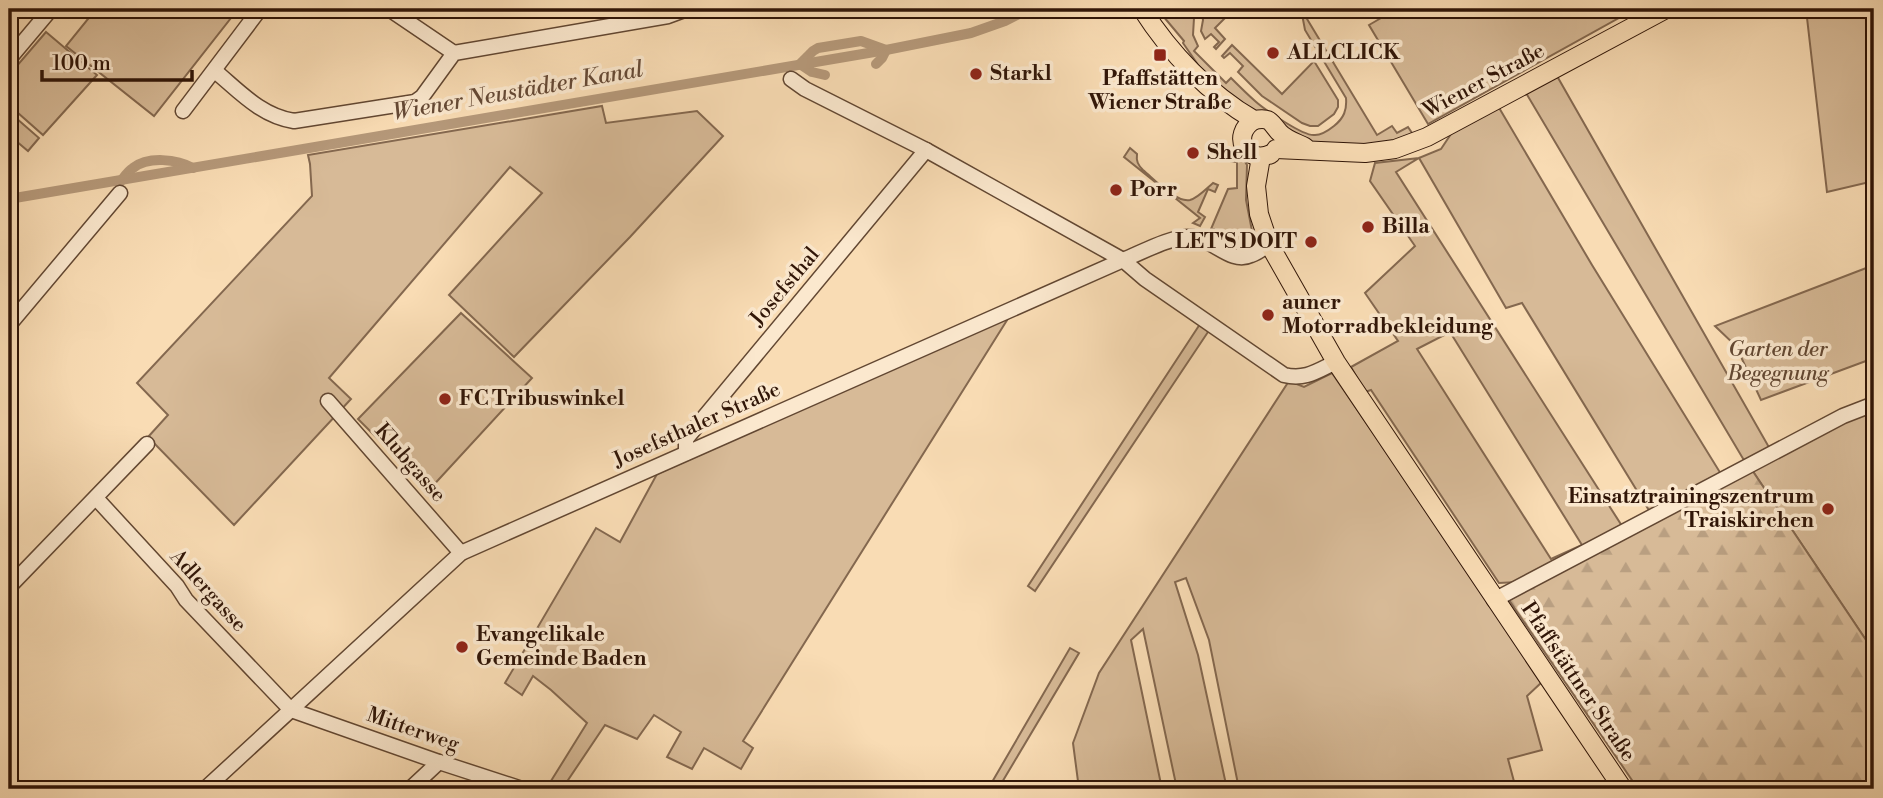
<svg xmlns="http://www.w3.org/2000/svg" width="1883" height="798" viewBox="0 0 1883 798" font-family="'Libre Bodoni',serif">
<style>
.green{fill:#d7ba97;stroke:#84684f;stroke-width:2;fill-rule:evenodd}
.forest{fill:url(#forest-firs);stroke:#84684f;stroke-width:2}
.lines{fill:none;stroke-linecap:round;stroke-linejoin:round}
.canal{stroke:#b59879;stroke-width:10}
.minor-casing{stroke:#624732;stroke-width:17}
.major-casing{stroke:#301507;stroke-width:20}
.minor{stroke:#fbe8ce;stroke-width:14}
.major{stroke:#f9dcb4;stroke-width:18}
.poi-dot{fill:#8f2418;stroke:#fbe8ce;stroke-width:2.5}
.labels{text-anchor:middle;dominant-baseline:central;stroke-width:7;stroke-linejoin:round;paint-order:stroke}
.poi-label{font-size:21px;font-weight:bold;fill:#301507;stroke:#fbe8ce;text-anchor:start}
.street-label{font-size:21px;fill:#301507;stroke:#fbe8ce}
.park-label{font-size:21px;font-style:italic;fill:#624732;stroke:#fbe8ce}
.water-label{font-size:23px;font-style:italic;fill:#654935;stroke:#fbe8ce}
</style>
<defs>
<pattern id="forest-firs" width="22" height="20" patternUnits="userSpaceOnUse" patternTransform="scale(1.75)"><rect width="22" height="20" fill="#d7ba97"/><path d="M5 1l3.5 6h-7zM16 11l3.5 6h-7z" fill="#b99f81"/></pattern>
</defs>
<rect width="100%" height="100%" fill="#f9dcb4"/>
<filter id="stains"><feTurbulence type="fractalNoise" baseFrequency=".00286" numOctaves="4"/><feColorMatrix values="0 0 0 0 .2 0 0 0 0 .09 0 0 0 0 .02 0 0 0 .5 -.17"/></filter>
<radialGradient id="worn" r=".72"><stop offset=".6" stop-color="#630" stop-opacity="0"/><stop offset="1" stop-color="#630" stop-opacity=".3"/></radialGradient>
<g class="green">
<path d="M96 9H238L154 116 66 46Z"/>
<path d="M1170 9H1190L1194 18 1193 35 1198 46 1194 51 1226 83 1231 78C1239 86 1247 94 1255 101 1264 109 1304 137 1315 135 1322 135 1329 130 1334 126 1344 118 1347 110 1346 98L1305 30 1301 9 1377 135 1392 126 1397 133 1408 127 1412 133 1409 137 1377 145H1327L1307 141 1251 111 1203 72 1183 43 1184 41 1163 16Z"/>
<path d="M1201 9H1224L1229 14 1215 28 1225 39 1216 49 1214 47 1219 42 1211 34 1205 39 1201 31 1203 20Z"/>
<path d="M1385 9H1635L1428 124 1369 25 1388 14Z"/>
<path d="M1806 9H1872L1874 22V181L1827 192Z"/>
<path d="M46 32 97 75 43 135 9 105V75Z"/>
<path d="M1232 45 1282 94 1314 61 1338 100V107L1334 114 1318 126H1310L1302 123 1262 96 1238 72 1243 66 1230 53 1224 58 1222 56Z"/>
<path d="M1557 76 1770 449 1745 462 1526 93Z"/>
<path d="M602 106 606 123 697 111 723 136 630 237 514 357 449 295 542 193 510 167 329 378 351 399 234 525 148 437 168 415 137 383 312 196 310 164 308 155Z"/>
<path d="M1498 106 1592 265 1721 474 1650 512 1522 303 1506 308 1419 158 1396 172 1622 526 1518 582 1499 583 1371 390 1365 392 1351 367 1398 341 1365 293 1415 246 1370 181 1375 163 1419 158 1441 149 1453 131ZM1450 332 1582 545 1551 559 1417 349Z"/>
<path d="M16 118 39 138 28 151 9 135V127Z"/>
<path d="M1130 148 1137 154C1136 161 1138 165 1143 170 1154 179 1176 203 1190 200 1198 198 1207 188 1213 183L1218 185 1215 192 1208 189 1198 212 1205 217 1200 226 1193 223 1200 218 1124 157Z"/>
<path d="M1230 157 1244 160 1247 165 1246 200 1253 236 1236 247 1217 236 1214 229H1211L1228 189 1237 188V162L1222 160Z"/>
<path d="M1874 265V358L1761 400 1736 346 1715 326Z"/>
<path d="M461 313 532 378 429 490 358 419Z"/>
<path d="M1009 317 743 741 753 748 741 769 704 748 692 769 667 757 681 732 654 715 637 739 605 725 562 789H546L587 723 551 690 533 676 522 695 505 683 596 528 620 542 657 474Z"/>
<path d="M1202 321 1210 329 1035 591 1028 586Z"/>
<path d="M1332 373 1543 681 1527 696 1542 750 1508 759 1516 789H1239L1209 640 1186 578 1175 582 1198 655 1227 789H1177L1143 629 1131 640 1162 789H1079L1073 743 1099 673 1289 381 1304 387Z"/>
<path d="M1874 410V652L1752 470 1853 417Z"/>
<path d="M1070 648 1079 653 998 789H988Z"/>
</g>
<path class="forest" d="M1752 470 1874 652V789H1638L1509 600Z"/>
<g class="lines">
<g class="canal">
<path d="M825 75 812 72 800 64 813 51 818 48 861 41 886 50 882 58 876 64"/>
<path d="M121 181C124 177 128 171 133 168 148 156 177 159 193 168"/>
<path d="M9 199 886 50 971 33 1005 21 1029 9"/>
</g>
<g class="minor-casing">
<g id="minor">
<path d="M389 9 454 53"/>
<path d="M9 59 51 9"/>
<path d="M215 71C239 91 261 116 294 121L415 102 422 97 454 53 668 16 687 9"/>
<path d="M791 79 805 89 926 150 1123 260 1145 279 1284 375C1306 380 1317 371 1336 362"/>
<path d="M183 111 260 9"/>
<path d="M9 325 120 193"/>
<path d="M328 401 461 553"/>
<path d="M686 453V439L926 150"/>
<path d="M96 498 177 586 186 600 291 710 439 762 522 789"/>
<path d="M9 587 147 444"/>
<path d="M1494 600 1843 416 1874 404"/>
<path d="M9 781 16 789"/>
<path d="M205 789 461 553 1123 260C1143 252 1169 237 1190 237 1212 237 1230 265 1251 255 1257 253 1264 248 1269 244"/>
<path d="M410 789 439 762"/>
</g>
</g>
<g class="major-casing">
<g id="major">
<path d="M1142 9C1170 53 1209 94 1254 120 1271 117 1270 122 1279 132 1285 139 1297 143 1305 147"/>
<path d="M1254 120C1230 135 1246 165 1271 154"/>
<path d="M1276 149 1365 153 1395 149 1427 137 1666 9"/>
<path d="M1261 157 1256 186 1259 214 1269 244 1336 362 1623 789"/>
</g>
</g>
<use href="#minor" class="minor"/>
<use href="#major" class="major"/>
</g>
<g class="poi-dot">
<circle cx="1273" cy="53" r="7"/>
<rect x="1153" y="48" width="14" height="14" rx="3.5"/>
<circle cx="976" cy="74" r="7"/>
<circle cx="1193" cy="153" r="7"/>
<circle cx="1116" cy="190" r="7"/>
<circle cx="1368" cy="227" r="7"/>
<circle cx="1311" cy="242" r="7"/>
<circle cx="1268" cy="315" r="7"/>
<circle cx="445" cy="399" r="7"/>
<circle cx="1828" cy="509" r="7"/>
<circle cx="462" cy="647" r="7"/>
</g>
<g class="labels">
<g class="poi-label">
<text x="1287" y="53">ALLCLICK</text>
<text x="990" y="74">Starkl</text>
<text x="1160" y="79" text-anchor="middle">Pfaffstätten<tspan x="1160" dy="24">Wiener Straße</tspan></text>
<text x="1207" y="153">Shell</text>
<text x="1130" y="190">Porr</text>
<text x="1382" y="227">Billa</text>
<text x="1297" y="242" text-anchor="end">LET'S DOIT</text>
<text x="1282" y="303">auner<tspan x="1282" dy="24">Motorradbekleidung</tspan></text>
<text x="459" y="399">FC Tribuswinkel</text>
<text x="1814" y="497" text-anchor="end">Einsatztrainingszentrum<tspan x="1814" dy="24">Traiskirchen</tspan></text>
<text x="476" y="635">Evangelikale<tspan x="476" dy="24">Gemeinde Baden</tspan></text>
</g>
<g class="street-label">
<text transform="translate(1484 81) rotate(-28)">Wiener Straße</text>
<text transform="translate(785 287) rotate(-50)">Josefsthal</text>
<text transform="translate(697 425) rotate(-24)">Josefsthaler Straße</text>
<text transform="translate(410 463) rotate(49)">Klubgasse</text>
<text transform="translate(208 591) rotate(48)">Adlergasse</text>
<text transform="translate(1578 682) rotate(56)">Pfaffstättner Straße</text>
<text transform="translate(413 730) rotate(19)">Mitterweg</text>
</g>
<g class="park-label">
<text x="1778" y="350">Garten der<tspan x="1778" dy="24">Begegnung</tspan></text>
</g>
<g class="water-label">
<text transform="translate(518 91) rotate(-10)">Wiener Neustädter Kanal</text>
</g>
</g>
<rect width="1883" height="798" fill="none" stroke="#f9dcb4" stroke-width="35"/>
<rect x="10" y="10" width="1862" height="777" fill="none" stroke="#301507" stroke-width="3.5"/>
<rect x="18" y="18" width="1848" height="763" fill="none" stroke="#301507" stroke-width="2"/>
<path d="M42 70v10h150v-10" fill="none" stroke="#301507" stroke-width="3.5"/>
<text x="52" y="70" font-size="21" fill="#301507" stroke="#fbe8ce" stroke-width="5" paint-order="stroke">100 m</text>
<rect width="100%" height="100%" filter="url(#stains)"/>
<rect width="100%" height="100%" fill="url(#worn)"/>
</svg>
